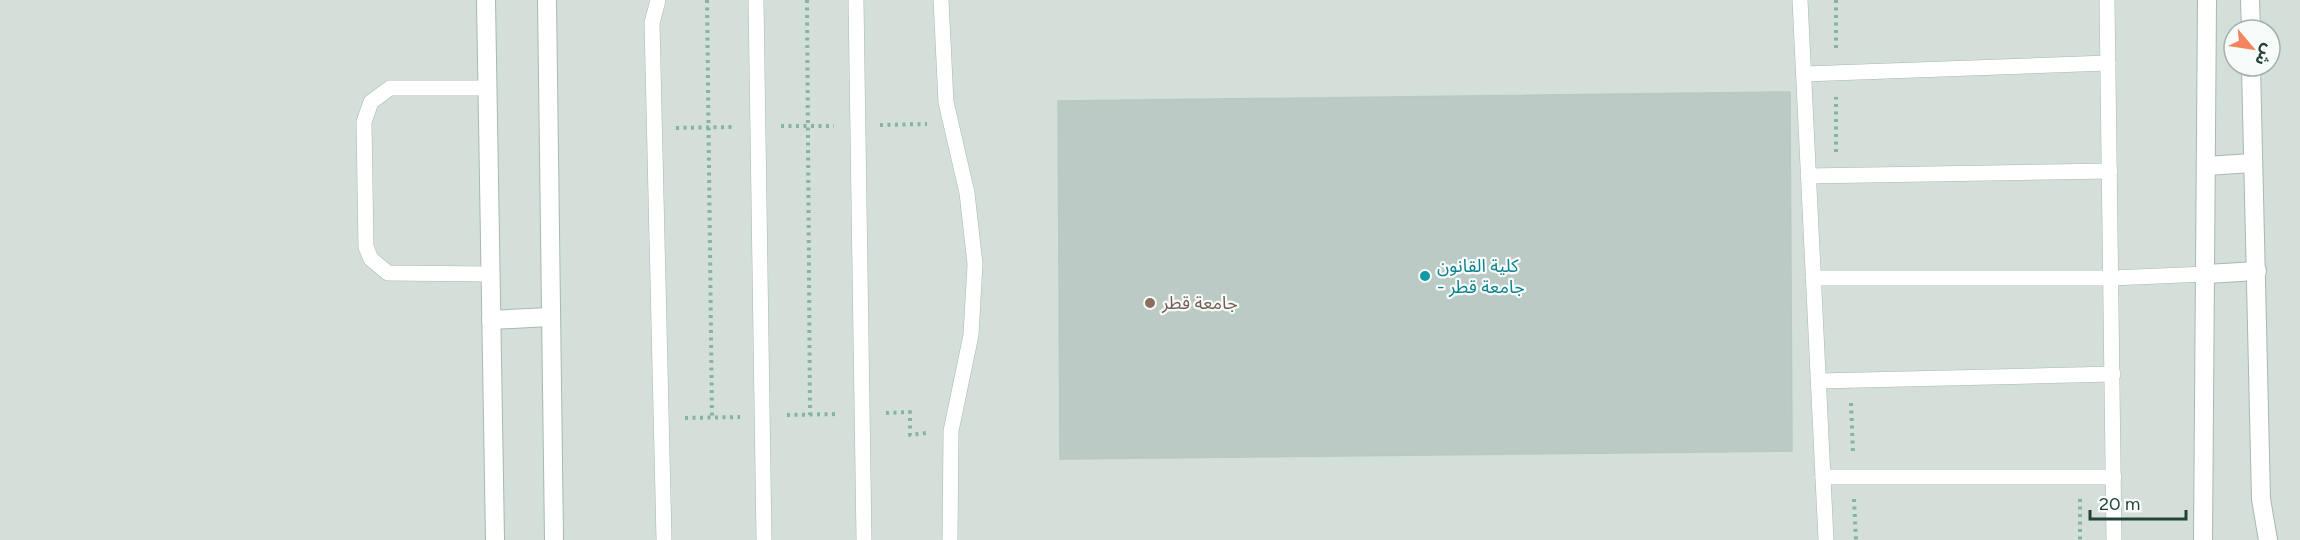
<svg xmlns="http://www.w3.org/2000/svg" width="2300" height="540" viewBox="0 0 2300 540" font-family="Figtree,'Noto Sans Arabic',sans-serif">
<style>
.built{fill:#d4dfda;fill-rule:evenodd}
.building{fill:#bbcac4;stroke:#b8c9c2;stroke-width:1.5}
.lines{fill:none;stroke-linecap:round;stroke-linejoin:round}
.lane-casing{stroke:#a8b8b2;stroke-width:16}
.street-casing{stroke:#a8b8b2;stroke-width:20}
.path{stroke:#86b3a5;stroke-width:4;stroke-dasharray:3 4.5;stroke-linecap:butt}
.lane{stroke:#fff;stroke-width:15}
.street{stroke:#fff;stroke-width:18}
.culture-dot{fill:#0f9aa8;stroke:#f7fbf9;stroke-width:2}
.education-dot{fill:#8d6e63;stroke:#f7fbf9;stroke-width:2}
.labels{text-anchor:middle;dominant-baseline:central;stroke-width:4.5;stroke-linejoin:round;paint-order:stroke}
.culture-label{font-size:18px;fill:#0d838f;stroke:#f7fbf9;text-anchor:start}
.education-label{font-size:18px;fill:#785e54;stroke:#f7fbf9;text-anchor:start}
</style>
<rect width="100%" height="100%" fill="#e6efeb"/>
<path class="built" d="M0 0H2300V540H0ZM2234 30H2270V66H2234Z"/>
<path class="building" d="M1790 92 1792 451 1060 459 1058 101Z"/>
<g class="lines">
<g class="lane-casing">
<g id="lane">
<path d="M658 0 652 23 664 540"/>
<path d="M756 0 764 540"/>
<path d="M856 0 864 540"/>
<path d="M941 0 946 102 967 193 975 264 971 335 951 431 950 540"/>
<path d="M1800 0 1826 540"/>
<path d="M2107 0 2114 540"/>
<path d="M1804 74 2108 63"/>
<path d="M486 88H390L371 102 364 122 366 247 371 259 388 273 490 274"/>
<path d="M1808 176 2110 171"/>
<path d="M1813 278H2111L2207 274"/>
<path d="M1819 381 2113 374"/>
<path d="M1823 477H2114"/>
</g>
</g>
<g class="street-casing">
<g id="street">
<path d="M486 0 495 540"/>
<path d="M547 0 554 540"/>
<path d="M2250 0 2251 30"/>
<path d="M2251 66 2261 499 2268 540"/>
<path d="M2206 166 2252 163"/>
<path d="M2207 274 2257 271"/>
<path d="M491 320 549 317"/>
<path d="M2203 540 2207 0"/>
</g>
</g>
<g class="path">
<path d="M707 0 712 418"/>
<path d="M807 0 810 415"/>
<path d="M1836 0V50"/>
<path d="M880 125 927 124"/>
<path d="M781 126H834"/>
<path d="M676 128 735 127"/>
<path d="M1836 152V97"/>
<path d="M1851 403 1853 453"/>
<path d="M886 413 910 412V435L926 433"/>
<path d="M787 415 839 414"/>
<path d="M685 418 740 417"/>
<path d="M1854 499 1856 540"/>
<path d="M2080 499V540"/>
</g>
<use href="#lane" class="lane"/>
<use href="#street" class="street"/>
</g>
<circle class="culture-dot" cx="1425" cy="276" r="6"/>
<circle class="education-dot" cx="1150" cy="303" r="6"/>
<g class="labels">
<g class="culture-label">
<text x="1437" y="266">كلية القانون<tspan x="1437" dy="21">- جامعة قطر</tspan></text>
</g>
<g class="education-label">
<text x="1162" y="303">جامعة قطر</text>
</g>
</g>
<g transform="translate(2252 48) rotate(119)"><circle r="28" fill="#f7fbf9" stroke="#a3b1ad" stroke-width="1.5"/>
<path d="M0-4.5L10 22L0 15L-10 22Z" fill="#f4845f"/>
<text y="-9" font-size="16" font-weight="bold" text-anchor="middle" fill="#24423a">ش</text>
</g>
<path d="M2090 510v9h96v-9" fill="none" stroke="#24423a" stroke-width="3"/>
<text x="2099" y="510" font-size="18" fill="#24423a" stroke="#f7fbf9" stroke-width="4.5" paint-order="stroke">20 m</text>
</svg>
